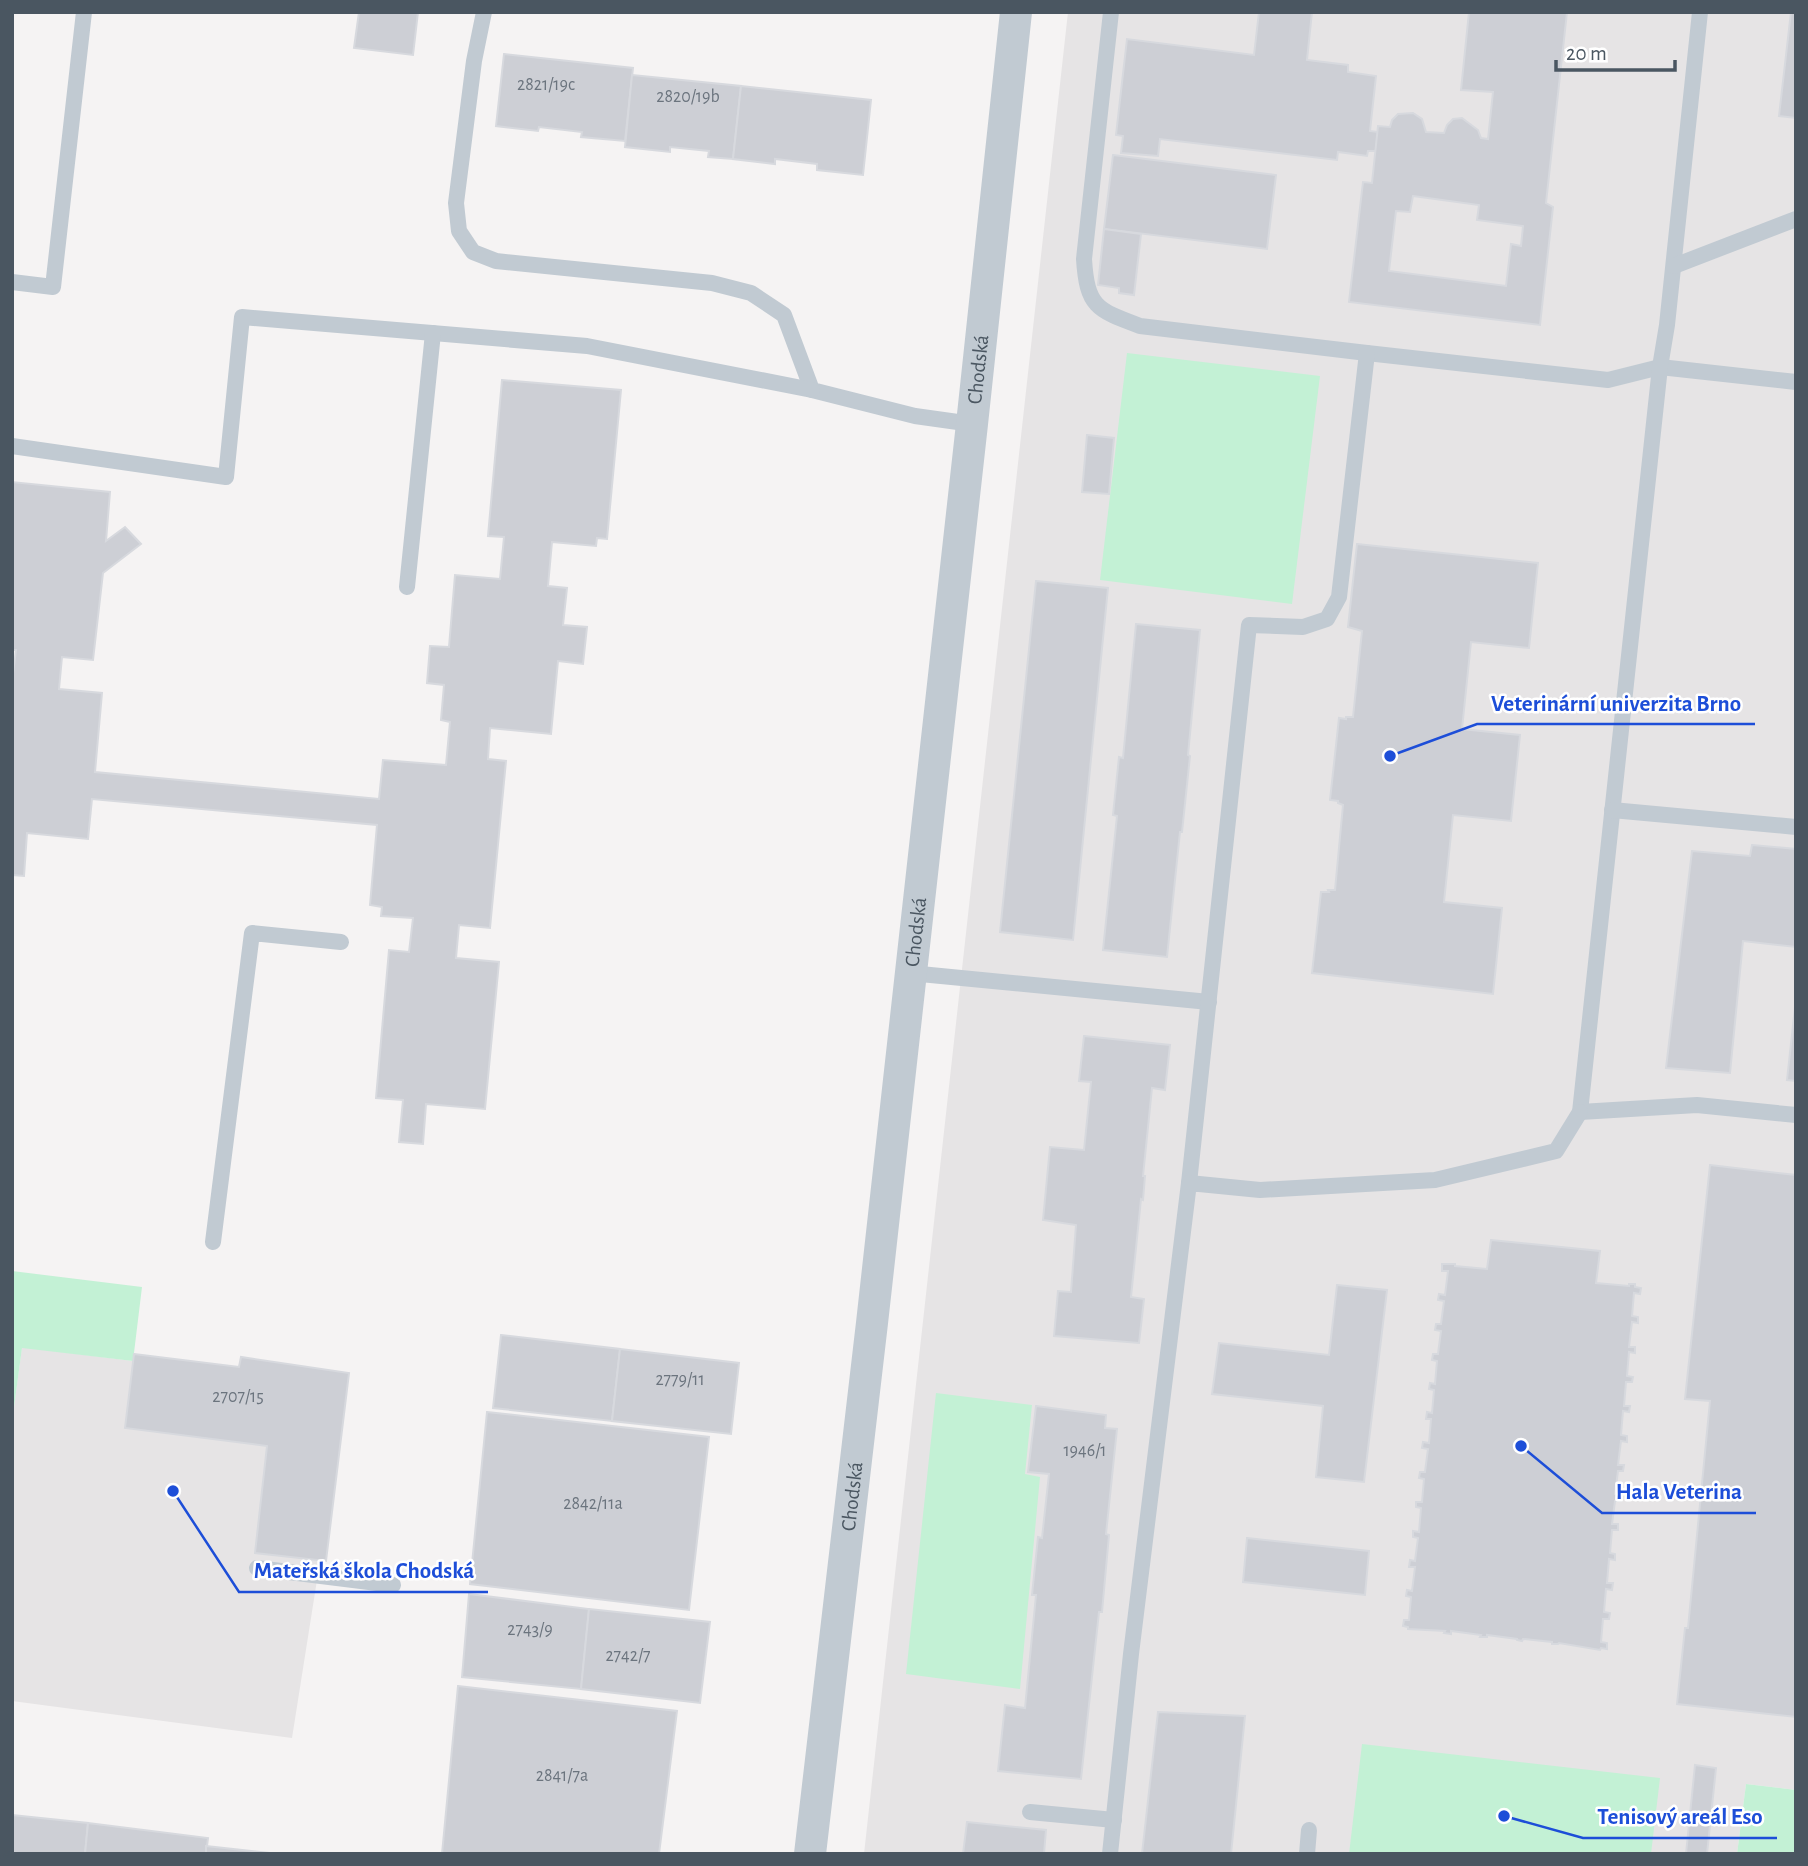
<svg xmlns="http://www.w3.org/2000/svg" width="1808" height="1866" viewBox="0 0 1808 1866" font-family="'Alegreya Sans',sans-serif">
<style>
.education{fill:#e6e4e5}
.green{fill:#c3f1d5}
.building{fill:#cdcfd5;stroke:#d7d9de;stroke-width:2;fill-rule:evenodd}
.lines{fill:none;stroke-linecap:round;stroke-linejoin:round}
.service{stroke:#c1cad2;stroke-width:16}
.minor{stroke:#c1cad2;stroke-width:32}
.labels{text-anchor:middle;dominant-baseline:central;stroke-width:5;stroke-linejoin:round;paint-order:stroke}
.number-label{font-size:18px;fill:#6b747e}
.street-label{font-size:21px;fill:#4a5661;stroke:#fff}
.leader{fill:none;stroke:#1d4ed8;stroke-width:2.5}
.callout-dot{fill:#1d4ed8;stroke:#fff;stroke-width:2.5}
.callout-label{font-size:23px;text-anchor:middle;font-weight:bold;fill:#1d4ed8;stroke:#fff;stroke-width:5;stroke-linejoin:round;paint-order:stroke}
</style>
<rect width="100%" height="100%" fill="#f5f3f3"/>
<g class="education">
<path d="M1068 12H1796V1790L1746 1784 1737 1854H864Z"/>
<path d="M22 1347 133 1361 134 1354 239 1367 241 1357 349 1373 326 1561H320L292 1738 12 1701V1422Z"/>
</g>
<g class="green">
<path d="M1127 353 1320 376 1292 604 1100 580Z"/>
<path d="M12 1271 142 1287 133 1361 22 1348 12 1422Z"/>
<path d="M936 1393 1032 1405 1025 1474 1040 1477 1020 1689 906 1674Z"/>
<path d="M1362 1744 1660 1778 1651 1854H1349Z"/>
<path d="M1746 1784 1796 1790V1854H1737Z"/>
</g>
<g class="building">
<path d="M359 12H418L413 55 354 48Z"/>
<path d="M1259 12H1312L1307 60 1348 65V72L1376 76 1370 131 1378 132 1376 151H1368L1367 156 1338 152 1337 160 1160 139 1158 156 1121 153 1123 136 1116 135 1127 39 1254 55Z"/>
<path d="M1469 12H1567L1546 203 1553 207 1540 325 1349 302 1363 182 1372 183 1378 126 1390 127 1392 120 1398 114 1413 113 1422 119 1426 132 1444 133 1447 125 1453 119 1462 118 1478 130 1481 138 1488 139 1493 92 1461 90ZM1413 196 1479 205 1477 220 1523 226 1521 246 1511 244 1506 286 1389 271 1396 211 1410 212Z"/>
<path d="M1791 12H1796V118L1779 116Z"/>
<path d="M504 54 633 68 625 141 581 137 582 132 539 127 538 131 496 126Z"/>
<path d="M632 75 741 86 733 159 708 157 709 151 670 147V152L625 147Z"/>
<path d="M741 86 871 100 863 175 817 170V164L775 159V164L733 159Z"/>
<path d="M1113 155 1276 175 1267 249 1104 229Z"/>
<path d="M1104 229 1141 234 1134 295 1119 293V288L1098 285Z"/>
<path d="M502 380 621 390 607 539 597 538 596 546 552 542 548 586 567 588 563 625 587 627 583 664 558 661 551 734 490 728 488 759 506 761 490 928 459 925 456 958 499 962 485 1109 426 1104 423 1144 399 1142 403 1100 376 1098 389 950 409 952 413 918 381 916 382 907 370 905 377 825 92 799 88 839 27 833 24 876 12 875V682L16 650H12V482L110 492 106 541 125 527 141 544 103 573 93 660 62 657 59 689 102 693 95 772 379 799 383 760 446 765 450 722 441 720 444 685 427 683 430 646 449 647 455 575 500 579 504 537 488 536Z"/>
<path d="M1087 435 1114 438 1109 494 1082 492Z"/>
<path d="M1357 544 1538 563 1529 648 1471 642 1462 729 1520 735 1511 821 1453 815 1444 902 1502 908 1493 994 1312 973 1321 892H1329L1328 890H1335L1343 805 1338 803V801L1330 800 1339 718 1346 719V717H1353L1362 631 1348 627Z"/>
<path d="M1036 581 1108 588 1073 940 1000 932Z"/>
<path d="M1136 624 1200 630 1188 755 1190 756 1182 832H1180L1167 957 1103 950 1117 816 1113 815 1119 757 1123 758Z"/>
<path d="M1752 845 1796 849V947L1743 941 1730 1073 1666 1068 1692 851 1750 856Z"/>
<path d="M1796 998V1081L1787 1080Z"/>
<path d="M1084 1036 1170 1045 1165 1090 1152 1088 1143 1176H1145L1143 1200 1141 1199 1131 1297 1144 1299 1139 1343 1054 1336 1058 1291 1071 1292 1076 1225 1043 1220 1050 1147 1084 1150 1091 1082 1079 1081Z"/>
<path d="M1710 1165 1796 1175V1717L1677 1704 1685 1628H1688L1710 1401 1685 1399Z"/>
<path d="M1491 1240 1600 1251 1596 1283 1629 1286V1284H1635V1287L1641 1288 1640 1294 1634 1293 1632 1316 1638 1317V1323L1632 1322 1629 1347H1635V1353L1629 1352 1627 1376 1633 1377 1632 1382H1626L1624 1406H1630L1629 1412 1623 1411 1621 1435 1627 1436V1442L1621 1441 1618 1465H1624L1623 1471H1618L1615 1494 1621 1495V1501H1615L1612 1524H1618V1530H1612L1610 1553 1615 1554V1560L1609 1559 1607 1583H1613L1612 1590 1606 1589 1604 1612 1610 1613 1609 1619H1603L1601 1642 1607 1643V1649L1601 1648 1600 1650 1559 1643 1558 1644H1552V1642L1523 1639 1522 1641 1517 1640V1639L1487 1635V1637H1480L1481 1635 1451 1631V1634L1444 1633 1445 1631 1408 1629V1627L1403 1626 1404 1620H1409L1411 1597 1406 1596 1407 1590 1412 1591 1415 1567H1409L1410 1560 1415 1561 1418 1538 1413 1537V1531L1419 1532 1421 1508 1416 1507V1502H1422L1424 1479 1419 1478 1420 1472H1425L1428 1449 1422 1448 1423 1442 1429 1443 1431 1419H1426L1427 1412 1432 1413 1434 1390 1429 1389 1430 1383 1435 1384 1437 1361 1432 1360 1433 1354H1438L1441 1331 1435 1330 1436 1324H1441L1444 1301 1438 1300 1439 1294 1445 1295 1448 1271H1442V1264H1455V1266L1487 1269Z"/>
<path d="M1337 1285 1387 1290 1364 1482 1316 1477 1323 1406 1212 1394 1219 1343 1329 1355Z"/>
<path d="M501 1335 620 1349 612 1421 493 1408Z"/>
<path d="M620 1349 739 1363 731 1434 612 1421Z"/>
<path d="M134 1354 239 1367 241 1357 349 1373 326 1561 255 1553 267 1446 125 1428Z"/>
<path d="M1036 1406 1106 1415 1105 1428 1117 1429 1106 1534 1109 1535 1102 1612H1099L1081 1779 998 1771 1005 1705 1025 1708 1036 1595H1032L1038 1537 1042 1538 1049 1474 1028 1472Z"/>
<path d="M487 1412 709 1437 689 1610 470 1584Z"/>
<path d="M1247 1538 1369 1551 1365 1595 1243 1582Z"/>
<path d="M469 1594 589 1609 581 1689 462 1677Z"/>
<path d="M589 1609 710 1622 700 1703 581 1689Z"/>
<path d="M458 1686 677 1711 659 1854H442Z"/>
<path d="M1158 1712 1245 1716 1231 1854H1142Z"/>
<path d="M1695 1765 1716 1768 1707 1854H1686Z"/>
<path d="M12 1815 88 1823 85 1854H12Z"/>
<path d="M967 1822 1046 1830 1044 1854H963Z"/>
<path d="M88 1823 208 1838 206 1854H85Z"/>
<path d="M206 1846 279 1854H206Z"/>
</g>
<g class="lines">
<g class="service">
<path d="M484 12 474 61 456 203 459 231 473 252 496 261 712 283 751 293 784 315 812 390 915 416 972 424"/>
<path d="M1111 12 1084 259C1087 307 1097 310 1140 326L1367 353 1608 380 1660 367 1796 382"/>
<path d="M1700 12 1667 325 1660 367 1580 1112 1697 1105 1796 1115"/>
<path d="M1674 266 1796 219"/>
<path d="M12 282 53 287 84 12"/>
<path d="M12 446 226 477 242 317 587 346 812 390"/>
<path d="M407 587 433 333"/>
<path d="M1612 810 1796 827"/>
<path d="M910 973 1209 1002"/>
<path d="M1189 1183 1249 625 1303 627 1327 619 1339 597 1367 353"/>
<path d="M213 1242 252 933 341 942"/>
<path d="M257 1568 393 1585"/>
<path d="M1030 1812 1114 1820"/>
<path d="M1110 1854 1131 1654 1189 1183 1260 1190 1435 1180 1556 1151 1580 1112"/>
<path d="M1307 1854 1309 1830"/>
</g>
<path class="minor" id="s1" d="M810 1854 872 1323 972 424 1016 12"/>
</g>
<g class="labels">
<g class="number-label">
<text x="546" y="85">2821/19c</text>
<text x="688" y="97">2820/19b</text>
<text x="680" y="1380">2779/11</text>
<text x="238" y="1397">2707/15</text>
<text x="1085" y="1451">1946/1</text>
<text x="593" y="1504">2842/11a</text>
<text x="530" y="1630">2743/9</text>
<text x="628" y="1656">2742/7</text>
<text x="562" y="1776">2841/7a</text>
</g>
<g class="street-label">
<text stroke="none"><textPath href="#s1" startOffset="1494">Chodská</textPath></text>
<text stroke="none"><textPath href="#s1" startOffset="928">Chodská</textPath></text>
<text stroke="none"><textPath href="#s1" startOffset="360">Chodská</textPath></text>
</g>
</g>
<path class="leader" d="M1390 756L1477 724H1755M1521 1446L1602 1513H1756M173 1491L239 1592H488M1504 1816L1583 1838H1777"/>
<g class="callout-dot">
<circle cx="1390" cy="756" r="7"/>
<circle cx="1521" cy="1446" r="7"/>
<circle cx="173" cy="1491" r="7"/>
<circle cx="1504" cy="1816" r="7"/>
</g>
<g class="callout-label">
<text x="1616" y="711">Veterinární univerzita Brno</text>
<text x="1679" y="1499">Hala Veterina</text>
<text x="364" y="1578">Mateřská škola Chodská</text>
<text x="1680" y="1824">Tenisový areál Eso</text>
</g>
<rect width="1808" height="1866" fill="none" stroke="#4a5661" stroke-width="28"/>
<path d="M1556 60v10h119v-10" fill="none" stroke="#4a5661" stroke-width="3.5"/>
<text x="1566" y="60" font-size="21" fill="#4a5661" stroke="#ffffff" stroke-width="5" paint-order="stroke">20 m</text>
</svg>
